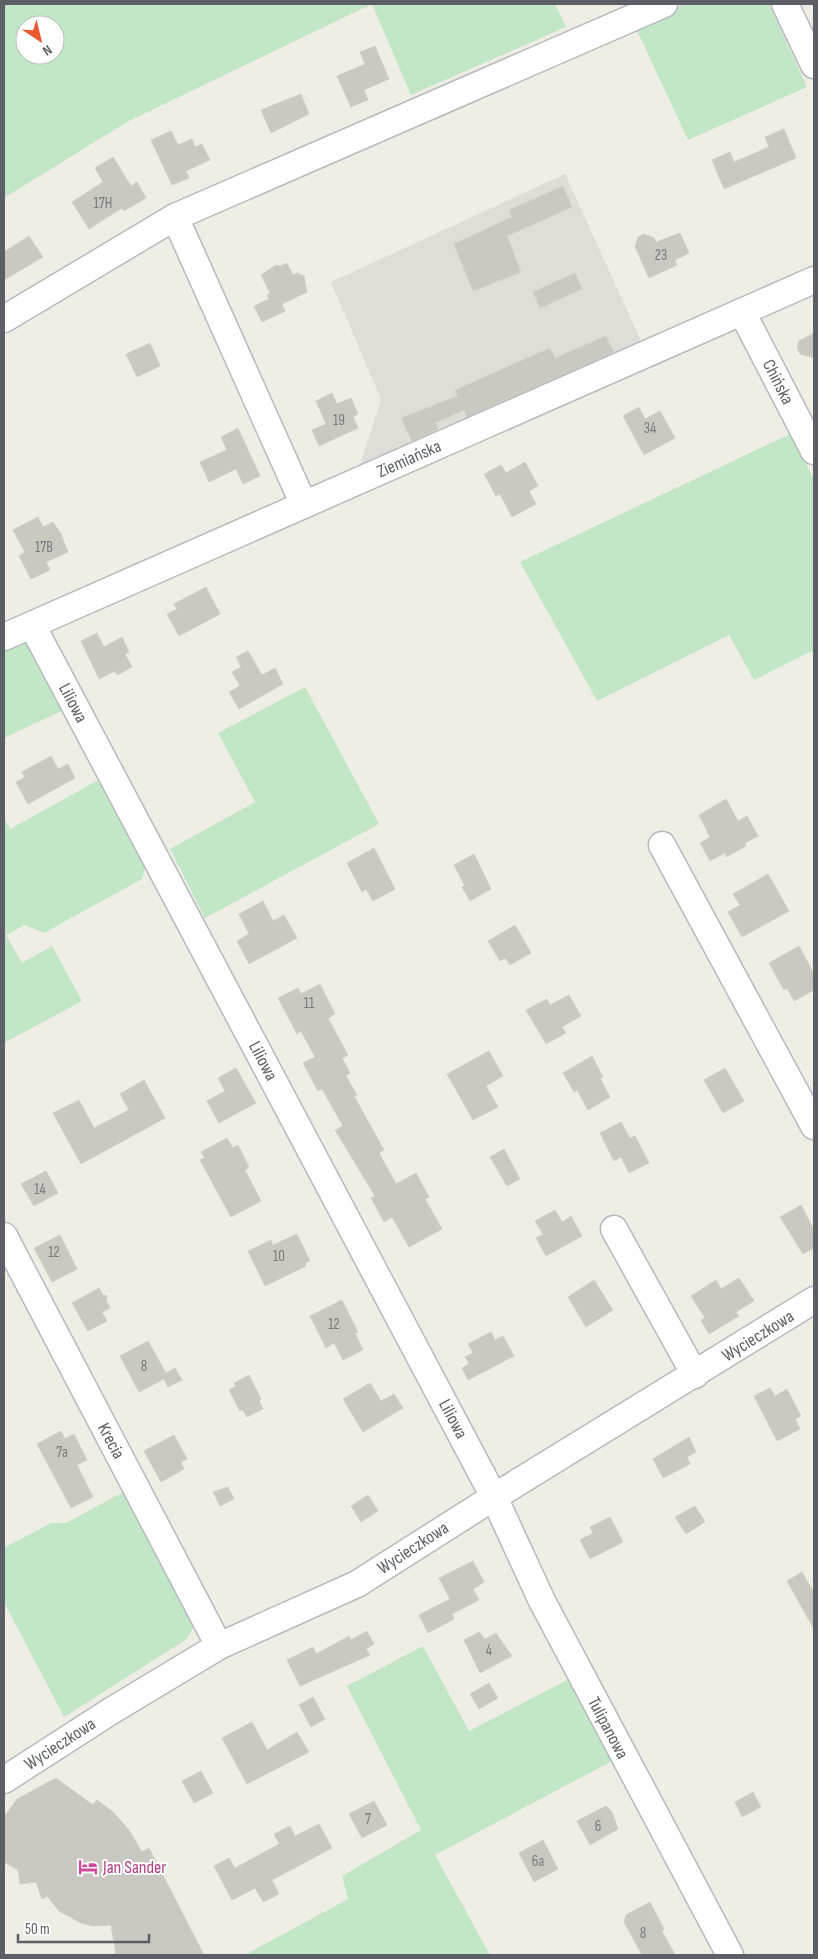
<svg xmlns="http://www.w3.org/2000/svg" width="818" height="1959" viewBox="0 0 818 1959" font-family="'Sofia Sans Condensed',sans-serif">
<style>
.industrial{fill:#deddd7}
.green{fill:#c2e7c7;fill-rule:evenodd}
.building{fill:#cac9c1;stroke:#d4d1c3}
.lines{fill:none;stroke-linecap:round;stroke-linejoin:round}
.minor-casing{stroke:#b7b9bf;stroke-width:29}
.minor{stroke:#fff;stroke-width:26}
.labels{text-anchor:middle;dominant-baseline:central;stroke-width:4;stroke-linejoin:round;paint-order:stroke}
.number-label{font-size:15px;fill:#787a7d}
.street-label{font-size:18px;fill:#5d5f66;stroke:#fff}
.hotel-label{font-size:18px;fill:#b23c85;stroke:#fff;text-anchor:start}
</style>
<rect width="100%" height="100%" fill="#efeee5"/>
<path class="industrial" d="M565 174 642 343 360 465 381 399 331 282Z"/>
<g class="green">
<path d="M4 4H555L566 27 411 95 372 4 127 122 4 198ZM25 25H55V55H25Z"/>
<path d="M684 4H769L807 87 688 140 635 26Z"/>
<path d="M790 434 814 479V650L754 680 729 635 597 701 520 562Z"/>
<path d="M31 638 68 708 4 738V649Z"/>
<path d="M305 687 379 824 205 918 170 849 255 802 218 733Z"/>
<path d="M104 777 148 859 142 879 44 933 25 925 6 935 22 963 52 946 82 1001 4 1043V817L10 829Z"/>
<path d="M127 1490 196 1622 187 1639 64 1717 4 1602V1548L51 1523H66Z"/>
<path d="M423 1646 469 1731 571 1678 614 1760 435 1855 490 1955H245L348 1899 342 1876 421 1830 347 1686Z"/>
</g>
<g class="building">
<path d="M375 46 389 79 364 90 368 100 351 107 337 76 365 64 360 52Z"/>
<path d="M301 94 309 114 271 133 261 110Z"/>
<path d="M784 129 796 158 724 189 712 160 730 152 734 162 769 147 765 137Z"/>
<path d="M171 131 178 145 192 139 195 147 202 144 210 160 186 171 189 178 172 185 151 140Z"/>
<path d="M113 157 131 186 137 182 146 198 124 211 122 208 89 229 72 202 103 182 95 168Z"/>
<path d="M563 186 572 207 507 236 521 272 473 291 454 244 512 217 509 210Z"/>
<path d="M680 233 689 253 675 260 677 265 649 278 635 247 638 237 644 234 654 238 656 242Z"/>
<path d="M29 236 43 257 4 280V252Z"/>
<path d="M287 263 293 275 297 273 304 276 307 292 282 304 285 311 262 322 254 306 269 299 267 295 270 293 261 275 276 265 280 266Z"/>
<path d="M575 273 582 289 540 308 533 292Z"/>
<path d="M814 333V358L800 354 797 347 799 341Z"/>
<path d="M606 336 614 352 467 417 464 410 435 423 438 429 412 441 401 418 458 396 455 390 550 348 555 358Z"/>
<path d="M150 343 160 366 137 377 126 354Z"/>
<path d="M332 393 337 404 351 398 358 414 353 417 358 428 319 446 312 430 326 424 316 401Z"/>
<path d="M639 407 645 419 660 411 675 438 644 455 623 416Z"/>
<path d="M238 428 260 476 243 484 236 469 209 482 200 462 227 450 221 437Z"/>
<path d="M525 462 538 486 529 491 536 504 512 517 500 494 496 496 484 474 501 465 506 473Z"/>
<path d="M38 517 43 527 53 522 61 534 68 552 46 562 50 570 31 579 19 556 25 552 13 530Z"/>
<path d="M206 587 220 614 179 636 167 614 177 609 174 604Z"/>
<path d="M97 633 104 647 122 637 129 652 125 654 132 667 117 675 115 671 99 679 81 641Z"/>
<path d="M248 651 262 675 275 668 283 684 239 709 229 692 240 686 232 672 241 667 236 657Z"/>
<path d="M51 756 58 769 68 764 75 778 28 804 16 782 25 777 22 772Z"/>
<path d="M726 799 738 821 747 816 758 836 745 843 746 846 726 857 725 853 710 861 700 843 710 837 699 815Z"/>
<path d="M374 848 395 889 373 901 366 889 362 892 347 863Z"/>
<path d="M474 854 491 889 470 901 462 887 465 886 454 865Z"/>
<path d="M768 874 789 911 742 937 728 912 740 905 733 894Z"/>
<path d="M263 901 273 921 284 915 297 938 249 964 237 941 249 934 239 914Z"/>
<path d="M515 925 531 953 510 965 505 958 500 961 488 941Z"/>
<path d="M799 946 814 974V990L794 1001 787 988 784 990 769 963Z"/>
<path d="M320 984 335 1014 328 1018 348 1055 342 1058 350 1073 346 1076 357 1095 354 1096 384 1150 379 1153 396 1184 416 1173 429 1197 425 1199 442 1229 409 1247 392 1217 384 1222 371 1198 375 1196 335 1130 343 1126 322 1089 318 1091 303 1063 315 1057 301 1031 297 1034 278 998 298 988 301 994Z"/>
<path d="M569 995 581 1016 562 1027 566 1033 546 1044 526 1010 547 999 550 1005Z"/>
<path d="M489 1051 503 1076 486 1086 498 1107 473 1120 447 1074Z"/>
<path d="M592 1056 603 1077 600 1078 610 1097 588 1110 577 1090 574 1092 563 1073Z"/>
<path d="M236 1068 256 1103 219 1123 207 1101 225 1091 218 1078Z"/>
<path d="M725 1068 744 1101 723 1113 704 1080Z"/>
<path d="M144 1080 165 1118 81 1164 53 1113 79 1100 94 1128 129 1110 120 1094Z"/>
<path d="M621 1122 630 1138 635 1136 649 1163 629 1173 621 1157 614 1161 600 1133Z"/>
<path d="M227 1138 233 1148 238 1145 249 1167 245 1170 261 1201 231 1217 200 1160 205 1158 201 1152Z"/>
<path d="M504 1149 520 1179 507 1186 490 1157Z"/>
<path d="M46 1171 58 1193 34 1206 21 1184Z"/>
<path d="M801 1205 814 1230V1248L803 1254 780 1217Z"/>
<path d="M555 1210 562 1222 571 1216 582 1236 546 1256 536 1238 543 1234 535 1221Z"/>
<path d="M297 1234 310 1261 305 1263 306 1266 265 1286 248 1251 271 1240 273 1245Z"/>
<path d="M60 1235 77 1269 52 1282 34 1248Z"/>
<path d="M739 1278 754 1301 736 1312 739 1316 709 1334 701 1320 705 1318 691 1296 716 1280 721 1289Z"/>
<path d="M594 1280 613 1310 586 1327 568 1297Z"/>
<path d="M99 1288 103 1295 107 1296 106 1300 110 1308 102 1312 107 1321 88 1331 72 1303Z"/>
<path d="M342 1300 358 1332 355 1333 363 1350 343 1360 334 1343 326 1348 310 1316Z"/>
<path d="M491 1332 495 1340 503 1336 514 1356 468 1380 462 1368 469 1364 465 1357 473 1353 468 1344Z"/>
<path d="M148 1341 166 1373 175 1368 182 1380 168 1387 164 1379 139 1392 120 1356Z"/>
<path d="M249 1375 261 1399 259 1401 263 1409 247 1417 242 1409 240 1411 229 1390 236 1386 234 1383Z"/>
<path d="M370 1383 381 1401 394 1394 403 1408 363 1432 343 1399Z"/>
<path d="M770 1388 775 1396 787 1389 801 1416 795 1419 800 1429 777 1441 754 1396Z"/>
<path d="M61 1431 65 1439 74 1434 87 1460 77 1465 93 1497 71 1508 37 1444Z"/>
<path d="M174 1435 187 1459 181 1462 184 1469 161 1482 144 1451Z"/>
<path d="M689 1437 696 1452 687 1457 690 1464 663 1478 653 1459Z"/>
<path d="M228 1487 234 1499 220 1506 213 1492Z"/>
<path d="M368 1495 378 1511 361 1522 351 1506Z"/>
<path d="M695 1506 705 1522 686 1534 675 1517Z"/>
<path d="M610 1517 623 1542 590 1559 580 1540 593 1533 590 1527Z"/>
<path d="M473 1561 484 1582 473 1589 479 1600 452 1614 454 1619 428 1633 419 1615 450 1599 439 1578Z"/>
<path d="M802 1572 814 1593V1629L787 1581Z"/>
<path d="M367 1631 374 1644 366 1649 370 1655 300 1686 287 1660 313 1647 316 1654 349 1636 351 1640Z"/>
<path d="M479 1632 485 1639 496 1633 512 1656 480 1673 464 1640Z"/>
<path d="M489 1683 498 1698 479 1709 470 1694Z"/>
<path d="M313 1697 325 1719 311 1727 299 1705Z"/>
<path d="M252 1722 267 1750 297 1732 309 1752 247 1784 222 1738Z"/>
<path d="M201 1771 213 1793 194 1803 182 1781Z"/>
<path d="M56 1778 93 1805 97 1800 113 1812 129 1830 142 1852 149 1848 204 1955H116L111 1925 93 1926 81 1923 59 1911 47 1896 42 1899 36 1882 20 1884 18 1870 4 1862V1817L17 1799Z"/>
<path d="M753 1792 761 1807 742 1817 735 1802Z"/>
<path d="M374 1801 387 1825 362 1838 349 1814Z"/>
<path d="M606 1806 612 1812 618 1829 590 1845 577 1821Z"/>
<path d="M319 1824 332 1848 272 1880 279 1894 263 1902 255 1888 232 1900 214 1866 229 1858 235 1868 279 1844 274 1834 290 1826 295 1836Z"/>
<path d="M543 1840 558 1869 534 1882 519 1853Z"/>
<path d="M650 1902 664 1929 662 1931 675 1955H642L624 1922 626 1915Z"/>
</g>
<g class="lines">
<g class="minor-casing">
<g id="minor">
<path d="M785 4 814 65"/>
<path d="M175 217 304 505"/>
<path d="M742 312 814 451"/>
<path d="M4 319 175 217 664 4"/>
<path d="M32 625 494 1497 542 1601 730 1955"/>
<path d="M4 637 814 280"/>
<path d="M662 845 814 1126"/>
<path d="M614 1229 695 1375"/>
<path d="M4 1236 219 1646"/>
<path d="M4 1780 111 1711 219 1646 357 1584 494 1497 814 1300"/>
</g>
</g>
<use href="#minor" class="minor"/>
</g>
<defs>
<g id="hotel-bare" transform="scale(1.5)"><path d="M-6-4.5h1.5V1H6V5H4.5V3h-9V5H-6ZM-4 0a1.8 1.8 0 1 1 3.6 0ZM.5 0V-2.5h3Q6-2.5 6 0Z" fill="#d1479c" stroke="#fff" stroke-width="2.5" paint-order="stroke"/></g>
</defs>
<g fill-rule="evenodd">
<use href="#hotel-bare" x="88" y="1867"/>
</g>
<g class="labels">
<g class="number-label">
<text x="103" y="203">17H</text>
<text x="661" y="255">23</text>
<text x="339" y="420">19</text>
<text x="650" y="428">34</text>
<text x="44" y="547">17B</text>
<text x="309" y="1003">11</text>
<text x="40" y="1189">14</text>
<text x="54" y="1252">12</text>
<text x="279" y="1256">10</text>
<text x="334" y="1324">12</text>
<text x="144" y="1366">8</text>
<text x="62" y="1452">7a</text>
<text x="489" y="1650">4</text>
<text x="368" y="1819">7</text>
<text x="598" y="1826">6</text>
<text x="538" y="1861">6a</text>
<text x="643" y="1933">8</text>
</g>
<g class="street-label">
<text transform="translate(778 382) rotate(63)">Chińska</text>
<text transform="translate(409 459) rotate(-24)">Ziemiańska</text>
<text transform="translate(73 703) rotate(62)">Liliowa</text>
<text transform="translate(263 1061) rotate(62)">Liliowa</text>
<text transform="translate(758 1336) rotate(-32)">Wycieczkowa</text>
<text transform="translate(453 1419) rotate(62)">Liliowa</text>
<text transform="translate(111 1441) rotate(62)">Krecia</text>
<text transform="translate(413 1548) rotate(-33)">Wycieczkowa</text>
<text transform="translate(608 1728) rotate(62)">Tulipanowa</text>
<text transform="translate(60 1744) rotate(-33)">Wycieczkowa</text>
</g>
<g class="hotel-label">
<text x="103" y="1867">Jan Sander</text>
</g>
</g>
<rect width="818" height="1959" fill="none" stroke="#5d5f66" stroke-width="10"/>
<g transform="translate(40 40) rotate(145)"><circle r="24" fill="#ffffff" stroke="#bebfc2"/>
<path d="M0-4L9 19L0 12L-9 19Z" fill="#ea5830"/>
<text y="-8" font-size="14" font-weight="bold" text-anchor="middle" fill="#5d5f66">N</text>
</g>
<path d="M18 1934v8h131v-8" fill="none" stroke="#5d5f66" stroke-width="2.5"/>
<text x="25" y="1934" font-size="15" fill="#5d5f66" stroke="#ffffff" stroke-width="4" paint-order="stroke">50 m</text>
</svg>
